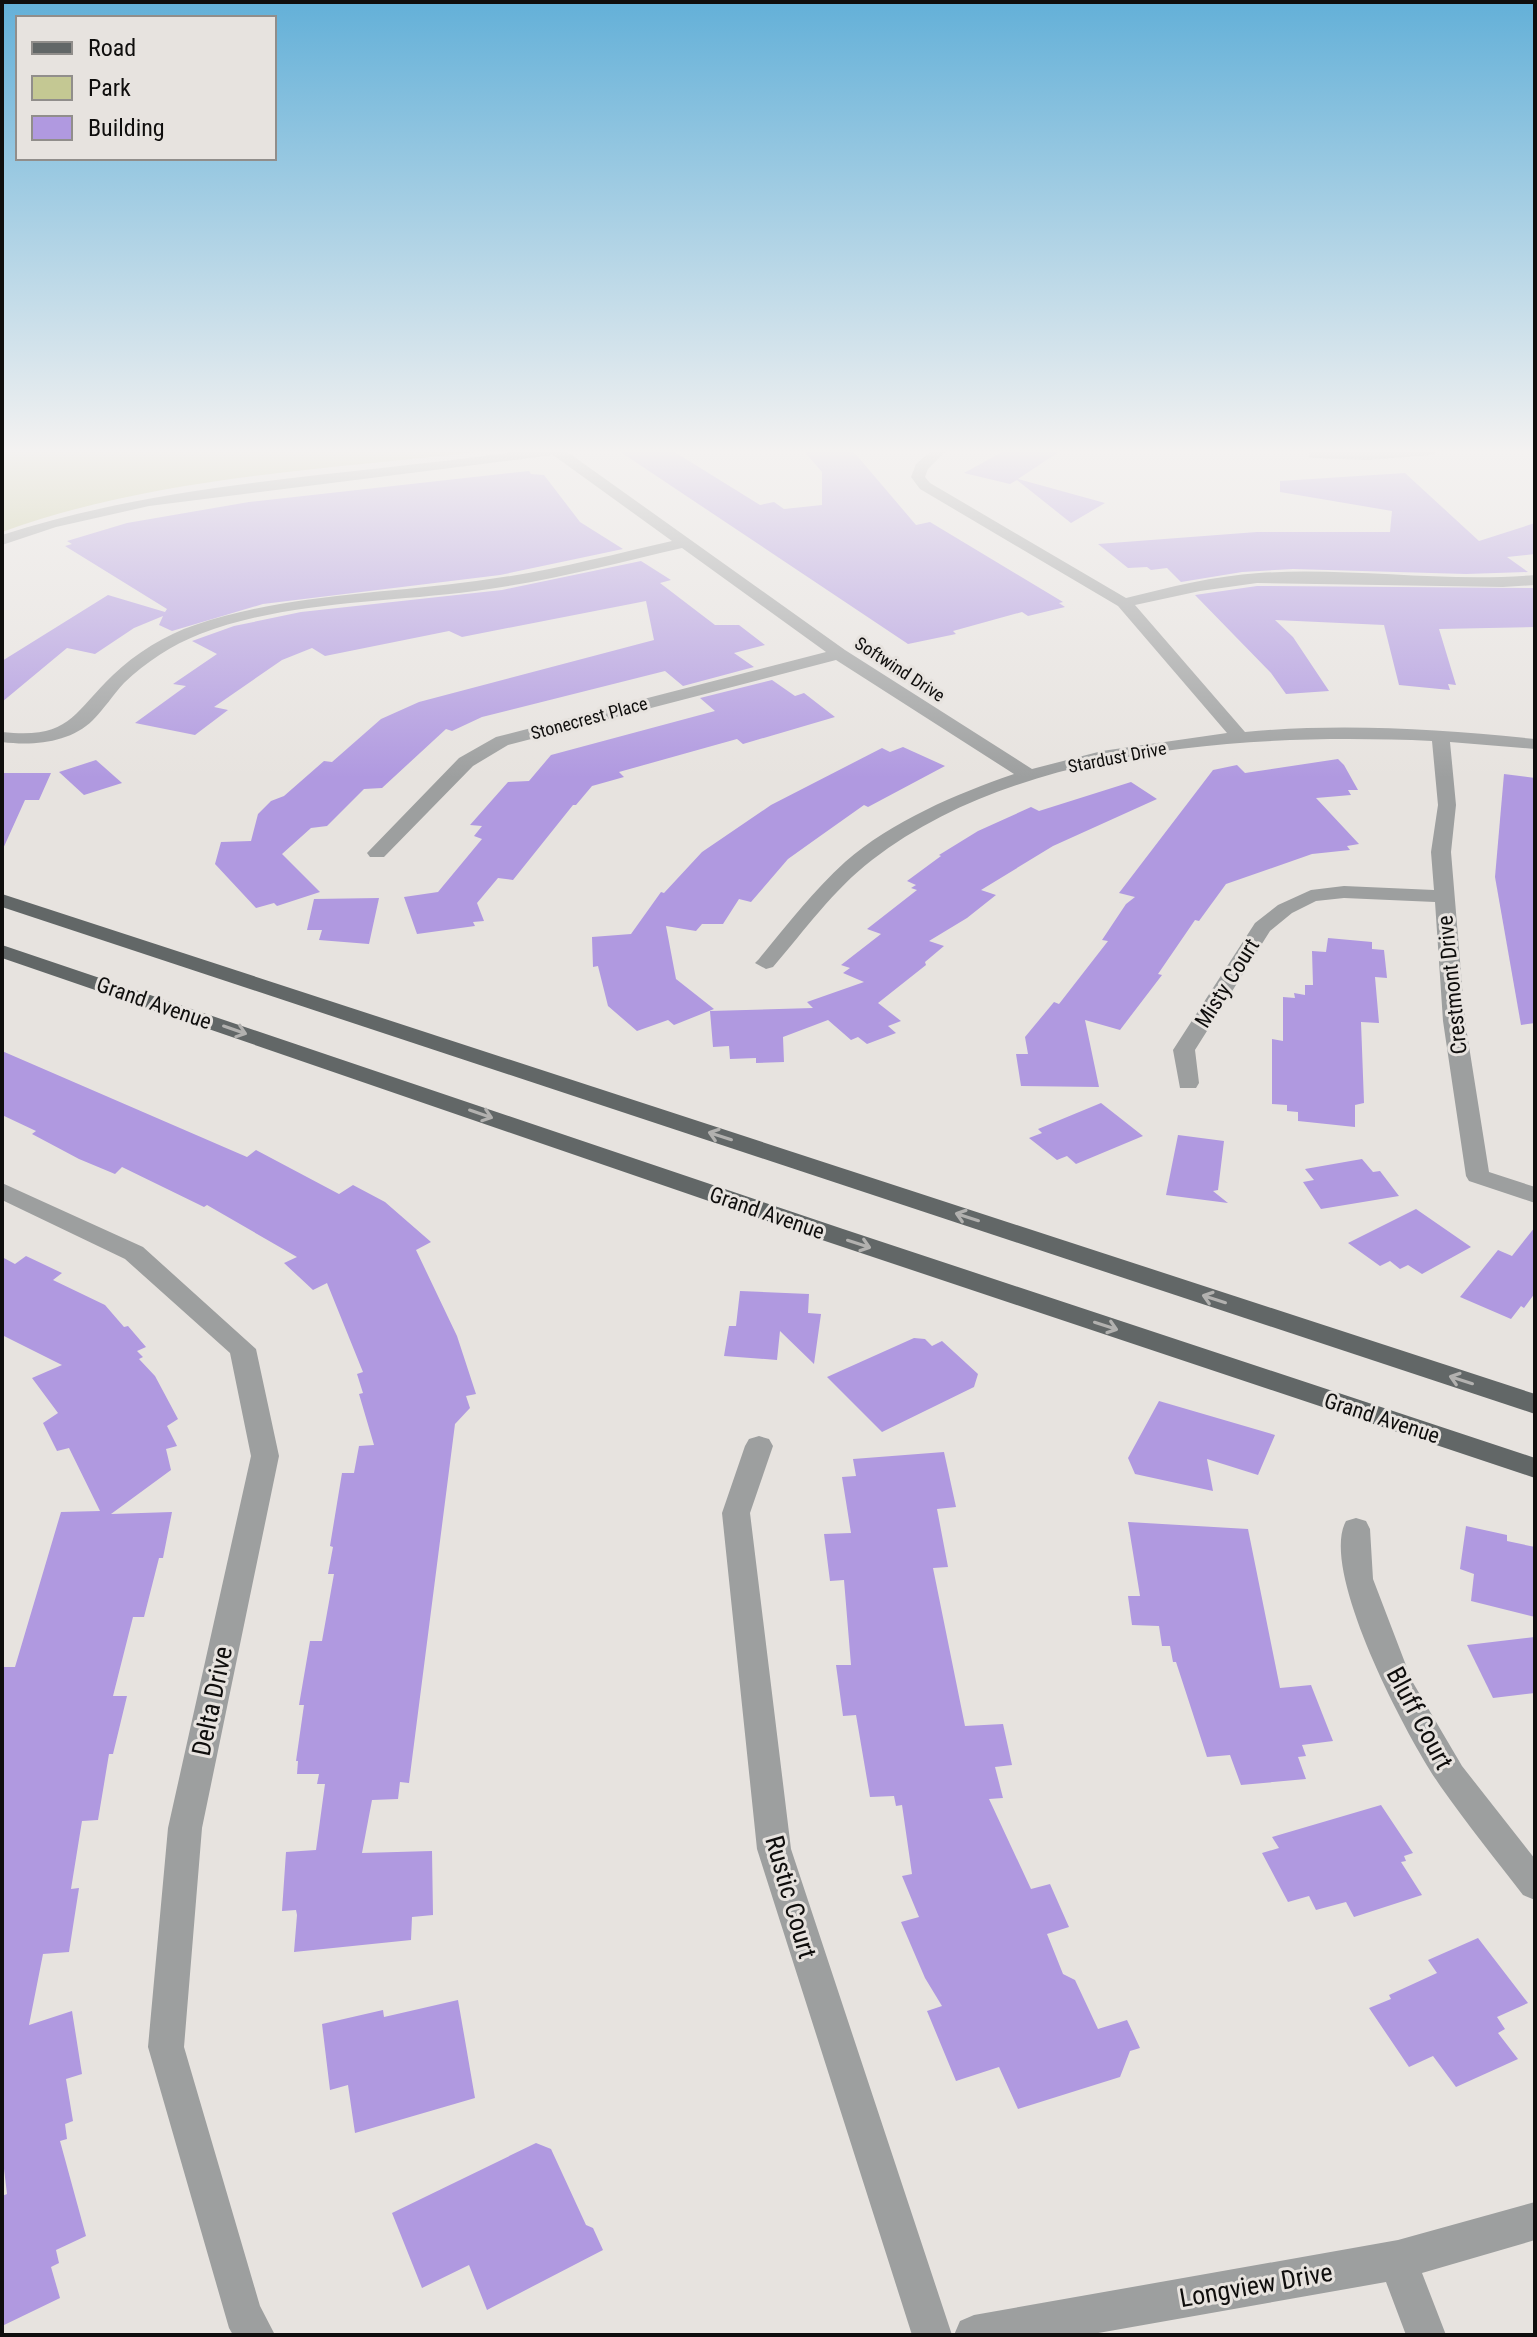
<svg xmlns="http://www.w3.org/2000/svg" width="1537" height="2337" viewBox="0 0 1537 2337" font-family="'Roboto Condensed',sans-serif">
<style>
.green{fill:#c4c893}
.building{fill:#b099e0}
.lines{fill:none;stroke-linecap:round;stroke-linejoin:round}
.minor{fill:#9d9f9f;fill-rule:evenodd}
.major{fill:#626767;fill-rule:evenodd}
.oneway{stroke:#b2b1af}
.labels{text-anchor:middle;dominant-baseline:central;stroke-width:6;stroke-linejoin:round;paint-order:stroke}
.far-street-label{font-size:18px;fill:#0f0e0d;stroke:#e7e3df}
.street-label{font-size:22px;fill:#0f0e0d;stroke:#e7e3df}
.near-street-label{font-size:26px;fill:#0f0e0d;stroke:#e7e3df}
</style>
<rect width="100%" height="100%" fill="#e7e3df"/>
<path class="green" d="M2 451H486C324 470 156 476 2 532Z"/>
<g class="building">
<path d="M619 451H673L760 505 774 502 784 509 822 505V472L804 451H853L916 525 930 522 1063 602 1059 603 1065 607 1028 616 1022 612 953 631 956 634 908 644Z"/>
<path d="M1004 451H1060L1018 479 1105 503 1071 523 1017 480 1010 484 964 473Z"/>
<path d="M529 471 531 474 544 475 580 522 623 549 500 575 263 604 172 631 159 625 163 616 134 628 95 654 67 648 2 702V661L108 595 165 612 167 609 65 546 72 544 67 541 127 523 249 502Z"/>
<path d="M1405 473 1479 541 1535 523V554L1507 557 1528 572 1466 574 1293 569 1242 572 1181 582 1167 568 1151 570 1147 567 1128 568 1098 544 1257 532H1390L1392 511 1280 492V481Z"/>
<path d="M641 561 671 580 660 583 715 625H739L765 645 734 653 754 667 683 686 665 671 482 717 452 731 446 729 382 788 364 789 327 826 311 828 282 854 320 892 277 906 274 903 256 908 215 864 221 842 251 841 258 814 271 801 284 796 324 761 332 762 381 719 419 702 654 640 646 601 462 637 449 631 325 656 312 648 282 660 214 707 228 710 195 735 135 723 186 686 173 684 217 654 192 641 234 626 301 612 502 590Z"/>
<path d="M1257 586 1535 588V627L1439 629 1456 685 1448 684 1450 690 1399 685 1384 625 1275 620 1293 637 1329 691 1286 694 1271 673 1195 595Z"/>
<path d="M772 680 795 696 804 693 835 717 743 744 737 739 719 744 619 772 624 777 592 786 576 805H573L513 880 498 878 477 903 484 921 473 922 475 926 417 934 404 897 438 892 482 839 474 836 482 826 470 825 508 782 529 781 551 755 715 711 700 698Z"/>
<path d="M903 747 945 766 868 807 864 805 816 839 788 859 751 902 739 899 723 924H702L696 931 666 926 676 979 714 1009 674 1025 668 1020 637 1031 608 1006 598 966 593 967 592 937 631 934 661 892 664 893 702 852 771 805 882 748 890 752Z"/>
<path d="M1338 759 1344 765 1358 790H1348L1351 795 1316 798 1359 844 1347 846 1350 850 1312 854 1226 884 1199 921 1195 920 1158 974 1162 975 1120 1030 1085 1020 1099 1087 1021 1086 1016 1054H1028L1025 1037 1054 1002 1059 1004 1108 941 1102 940 1126 904 1135 897 1119 893 1213 770 1237 765 1245 773Z"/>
<path d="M96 760 122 783 84 795 59 772Z"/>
<path d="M2 773H51L39 800H25L2 851Z"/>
<path d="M1504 774 1535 778V1023L1521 1025 1495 877Z"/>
<path d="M1131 782 1157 799 1053 846 981 890 996 895 967 918 929 941 944 946 925 962 926 965 878 1003 901 1021 888 1026 896 1033 867 1044 858 1037 851 1040 828 1020 783 1037 784 1062 756 1063V1058L730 1059 729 1046 713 1047 710 1011 813 1008 807 1002 864 982 843 973 850 968 841 965 881 934 867 929 917 890 911 888 916 885 907 881 941 856 939 855 978 831 1031 807 1039 811Z"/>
<path d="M379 898 369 944 319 940 322 930H307L314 899Z"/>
<path d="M1328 938 1372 942V949L1384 950 1387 978 1375 977 1379 1023 1361 1022 1364 1103 1355 1105V1127L1298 1121V1112L1287 1111V1105L1272 1104V1039L1283 1041V997L1295 998 1294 993 1305 995V985H1313L1312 951 1326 952Z"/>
<path d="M2 1051 247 1157 256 1150 339 1194 353 1185 385 1202 431 1242 416 1250 457 1336 476 1394 466 1396 470 1408 455 1424 409 1783 400 1782 398 1799 372 1800 362 1853 432 1851 433 1915 412 1917 411 1940 294 1952 297 1915 296 1910 282 1911 286 1852 316 1850 325 1784H317L319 1774H297L298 1761H296L304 1705H299L310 1641H322L334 1574H328L333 1547 330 1546 342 1473H354L359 1446 374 1445 359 1394 363 1393 357 1374 363 1372 327 1283 313 1290 284 1263 297 1257 207 1205 204 1207 122 1167 115 1174 79 1159 32 1134 36 1131 2 1115Z"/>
<path d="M1101 1103 1143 1136 1076 1164 1067 1156 1057 1160 1029 1138 1042 1133 1038 1129Z"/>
<path d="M1178 1135 1224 1141 1218 1190 1213 1191 1228 1203 1166 1195Z"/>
<path d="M1362 1159 1373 1172 1380 1171 1399 1196 1321 1209 1303 1182 1314 1180 1305 1169Z"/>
<path d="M1416 1209 1471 1247 1422 1274 1408 1265 1400 1269 1390 1261 1380 1266 1348 1243Z"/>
<path d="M1535 1227V1293L1524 1308 1521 1306 1511 1319 1460 1297 1498 1250 1512 1256Z"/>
<path d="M26 1256 62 1273 53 1280 105 1305 124 1327 128 1326 146 1347 137 1351 143 1357 139 1359 155 1376 178 1419 167 1426 177 1446 166 1449 171 1470 111 1514 172 1512 163 1558H159L144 1617H133L113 1696H127L113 1754H109L98 1820 82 1821 71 1889 79 1888 69 1952 43 1954 29 2025 72 2011 82 2074 66 2079 73 2121 65 2124 67 2139 60 2141 86 2236 56 2250 59 2263 51 2267 60 2298 2 2326V2196L7 2194 2 2152V1667H15L61 1512 100 1511 69 1448 57 1451 43 1423 58 1413 32 1378 62 1365 2 1335V1257L15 1264Z"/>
<path d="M740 1291 809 1294 808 1313 821 1314 814 1364 780 1331 777 1360 724 1356 729 1326H736Z"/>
<path d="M914 1338 925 1339 932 1346 942 1341 978 1374 974 1387 882 1432 827 1377Z"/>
<path d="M1159 1401 1275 1435 1258 1475 1207 1459 1213 1491 1135 1474 1128 1458Z"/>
<path d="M944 1452 956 1507 937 1509 948 1567 933 1568 965 1726 1003 1724 1012 1765 995 1767 1003 1798 989 1799 1031 1889 1050 1884 1069 1927 1047 1934 1063 1974 1075 1980 1098 2029 1127 2020 1140 2048 1130 2051 1120 2077 1018 2109 999 2067 956 2081 927 2011 942 2006 925 1978 901 1922 919 1917 902 1876 912 1874 902 1805 896 1806 894 1796 870 1797 856 1715 843 1716 836 1665H851L844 1580 830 1581 824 1534 851 1533 842 1477 856 1476 853 1459Z"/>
<path d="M1128 1522 1248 1529 1280 1688 1311 1685 1333 1741 1302 1745 1306 1756 1298 1757 1306 1779 1241 1785 1230 1755 1207 1757 1176 1662H1173L1170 1646H1162L1159 1626 1132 1625 1128 1596H1140Z"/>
<path d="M1466 1526 1507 1535V1541L1535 1547V1617L1471 1601 1474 1574 1460 1569Z"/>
<path d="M1535 1637V1693L1493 1698 1467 1645Z"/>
<path d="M1381 1805 1413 1853 1404 1856 1406 1861 1401 1862 1422 1895 1354 1917 1346 1902 1316 1910 1309 1896 1288 1902 1262 1853 1279 1848 1272 1837Z"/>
<path d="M1478 1938 1528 2003 1497 2017 1505 2029 1498 2033 1518 2059 1456 2087 1433 2056 1409 2067 1369 2008 1391 1999 1389 1995 1437 1973 1428 1960Z"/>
<path d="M458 2000 475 2098 355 2133 348 2085 330 2090 322 2024 383 2010 384 2017Z"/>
<path d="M536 2143 551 2149 586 2225 593 2228 603 2250 487 2310 469 2265 422 2288 392 2213Z"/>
</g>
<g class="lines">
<g class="minor">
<path d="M521 451H566L845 650 1032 769 1102 751 1227 733 1118 606 920 489 911 477 916 464 931 451H946L928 469 925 477 930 483 1126 598C1170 587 1214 576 1259 573 1351 567 1443 583 1535 575V585L1503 587 1257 583 1200 591 1135 605 1245 732C1342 723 1438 729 1535 739V749L1450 742 1456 805 1451 852 1465 1021 1489 1172 1535 1187V1203L1469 1181 1466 1176 1443 1021 1435 902 1344 898 1316 901 1292 913 1270 931 1195 1050 1199 1083 1196 1088H1180L1173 1050 1255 923 1278 905 1311 890 1344 886 1434 890 1431 852 1438 805 1432 741C1253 733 1019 746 872 860 833 890 805 930 773 967L766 969 755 963 759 959C786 926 813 891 845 862 892 821 956 794 1014 774L836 660 508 745 473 766 384 857H370L367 853 459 758 496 737 826 652 682 548C613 564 545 582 475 591 383 603 287 601 200 634 172 645 146 662 124 683 113 695 104 709 93 720 70 743 33 746 2 742V732C69 739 71 716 113 675 136 653 165 635 195 625 286 594 382 594 476 581 542 573 607 556 672 541L553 455 149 506 56 527 2 545V535C170 481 347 476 521 451Z"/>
<path d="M1309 451H1438L1431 455 1368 460 1314 458 1309 457Z"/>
<path d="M2 1183 143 1247 256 1349 279 1456 202 1828 184 2047 260 2306 275 2335H233L229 2328 148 2047 168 1828 251 1456 230 1353 125 1259 2 1200Z"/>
<path d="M759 1436 769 1439 773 1446 750 1513 791 1849 952 2335H912L757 1849 722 1513 745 1446 749 1439Z"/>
<path d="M1356 1518 1366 1521 1370 1529 1373 1579 1412 1681 1462 1766 1535 1859V1900L1523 1895C1496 1860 1467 1824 1441 1787 1410 1743 1318 1571 1346 1521Z"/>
<path d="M1535 2202V2240L1422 2273 1446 2335H1406L1386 2282 1087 2335H954L960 2321 974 2315 1398 2240Z"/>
</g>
<g class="major">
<path d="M2 894 1535 1394V1414L2 907Z"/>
<path d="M2 945 843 1229 1535 1458V1478L825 1241 2 958Z"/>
</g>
</g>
<defs><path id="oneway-shaft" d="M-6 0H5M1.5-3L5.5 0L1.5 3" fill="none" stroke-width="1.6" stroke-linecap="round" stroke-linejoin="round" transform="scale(2)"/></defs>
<g class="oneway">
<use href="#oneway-shaft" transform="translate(235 1030) rotate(19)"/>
<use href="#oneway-shaft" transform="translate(481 1114) rotate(19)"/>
<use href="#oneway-shaft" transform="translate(720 1136) rotate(-162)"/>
<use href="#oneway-shaft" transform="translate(967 1217) rotate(-162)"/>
<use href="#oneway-shaft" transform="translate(859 1244) rotate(18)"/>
<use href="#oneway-shaft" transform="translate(1214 1299) rotate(-162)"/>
<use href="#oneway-shaft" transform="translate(1106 1326) rotate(18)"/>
<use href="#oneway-shaft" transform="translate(1461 1380) rotate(-162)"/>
</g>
<linearGradient id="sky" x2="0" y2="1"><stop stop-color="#63b0d8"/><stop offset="0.58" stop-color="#f4f2f1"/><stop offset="1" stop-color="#f4f2f1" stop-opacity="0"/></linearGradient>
<rect width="1537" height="778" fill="url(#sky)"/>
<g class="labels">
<g class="far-street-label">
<text transform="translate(900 669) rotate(33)">Softwind Drive</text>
<text transform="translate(589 718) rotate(-15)">Stonecrest Place</text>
<text transform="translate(1117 757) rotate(-11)">Stardust Drive</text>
</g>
<g class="street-label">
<text transform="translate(1227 983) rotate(-58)">Misty Court</text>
<text transform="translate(1452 985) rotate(-96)">Crestmont Drive</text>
<text transform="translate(154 1003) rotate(19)">Grand Avenue</text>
<text transform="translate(767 1213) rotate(19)">Grand Avenue</text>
<text transform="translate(1382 1418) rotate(18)">Grand Avenue</text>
</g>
<g class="near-street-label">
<text transform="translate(212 1701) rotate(-78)">Delta Drive</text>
<text transform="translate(1420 1718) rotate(62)">Bluff Court</text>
<text transform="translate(791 1897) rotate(74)">Rustic Court</text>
<text transform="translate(1256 2285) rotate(-10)">Longview Drive</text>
</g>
</g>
<rect width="1537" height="2337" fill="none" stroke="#0f0e0d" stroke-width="8"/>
<rect x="16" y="16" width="260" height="144" fill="#e7e3df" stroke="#918e8b" stroke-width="2"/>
<rect x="32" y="42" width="40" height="12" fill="#626767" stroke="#918e8b" stroke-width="2"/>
<text x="88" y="56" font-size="24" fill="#0f0e0d">Road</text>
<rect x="32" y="76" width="40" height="24" fill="#c4c893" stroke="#918e8b" stroke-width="2"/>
<text x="88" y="96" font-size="24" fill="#0f0e0d">Park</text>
<rect x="32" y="116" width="40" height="24" fill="#b099e0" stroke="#918e8b" stroke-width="2"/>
<text x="88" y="136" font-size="24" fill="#0f0e0d">Building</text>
</svg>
